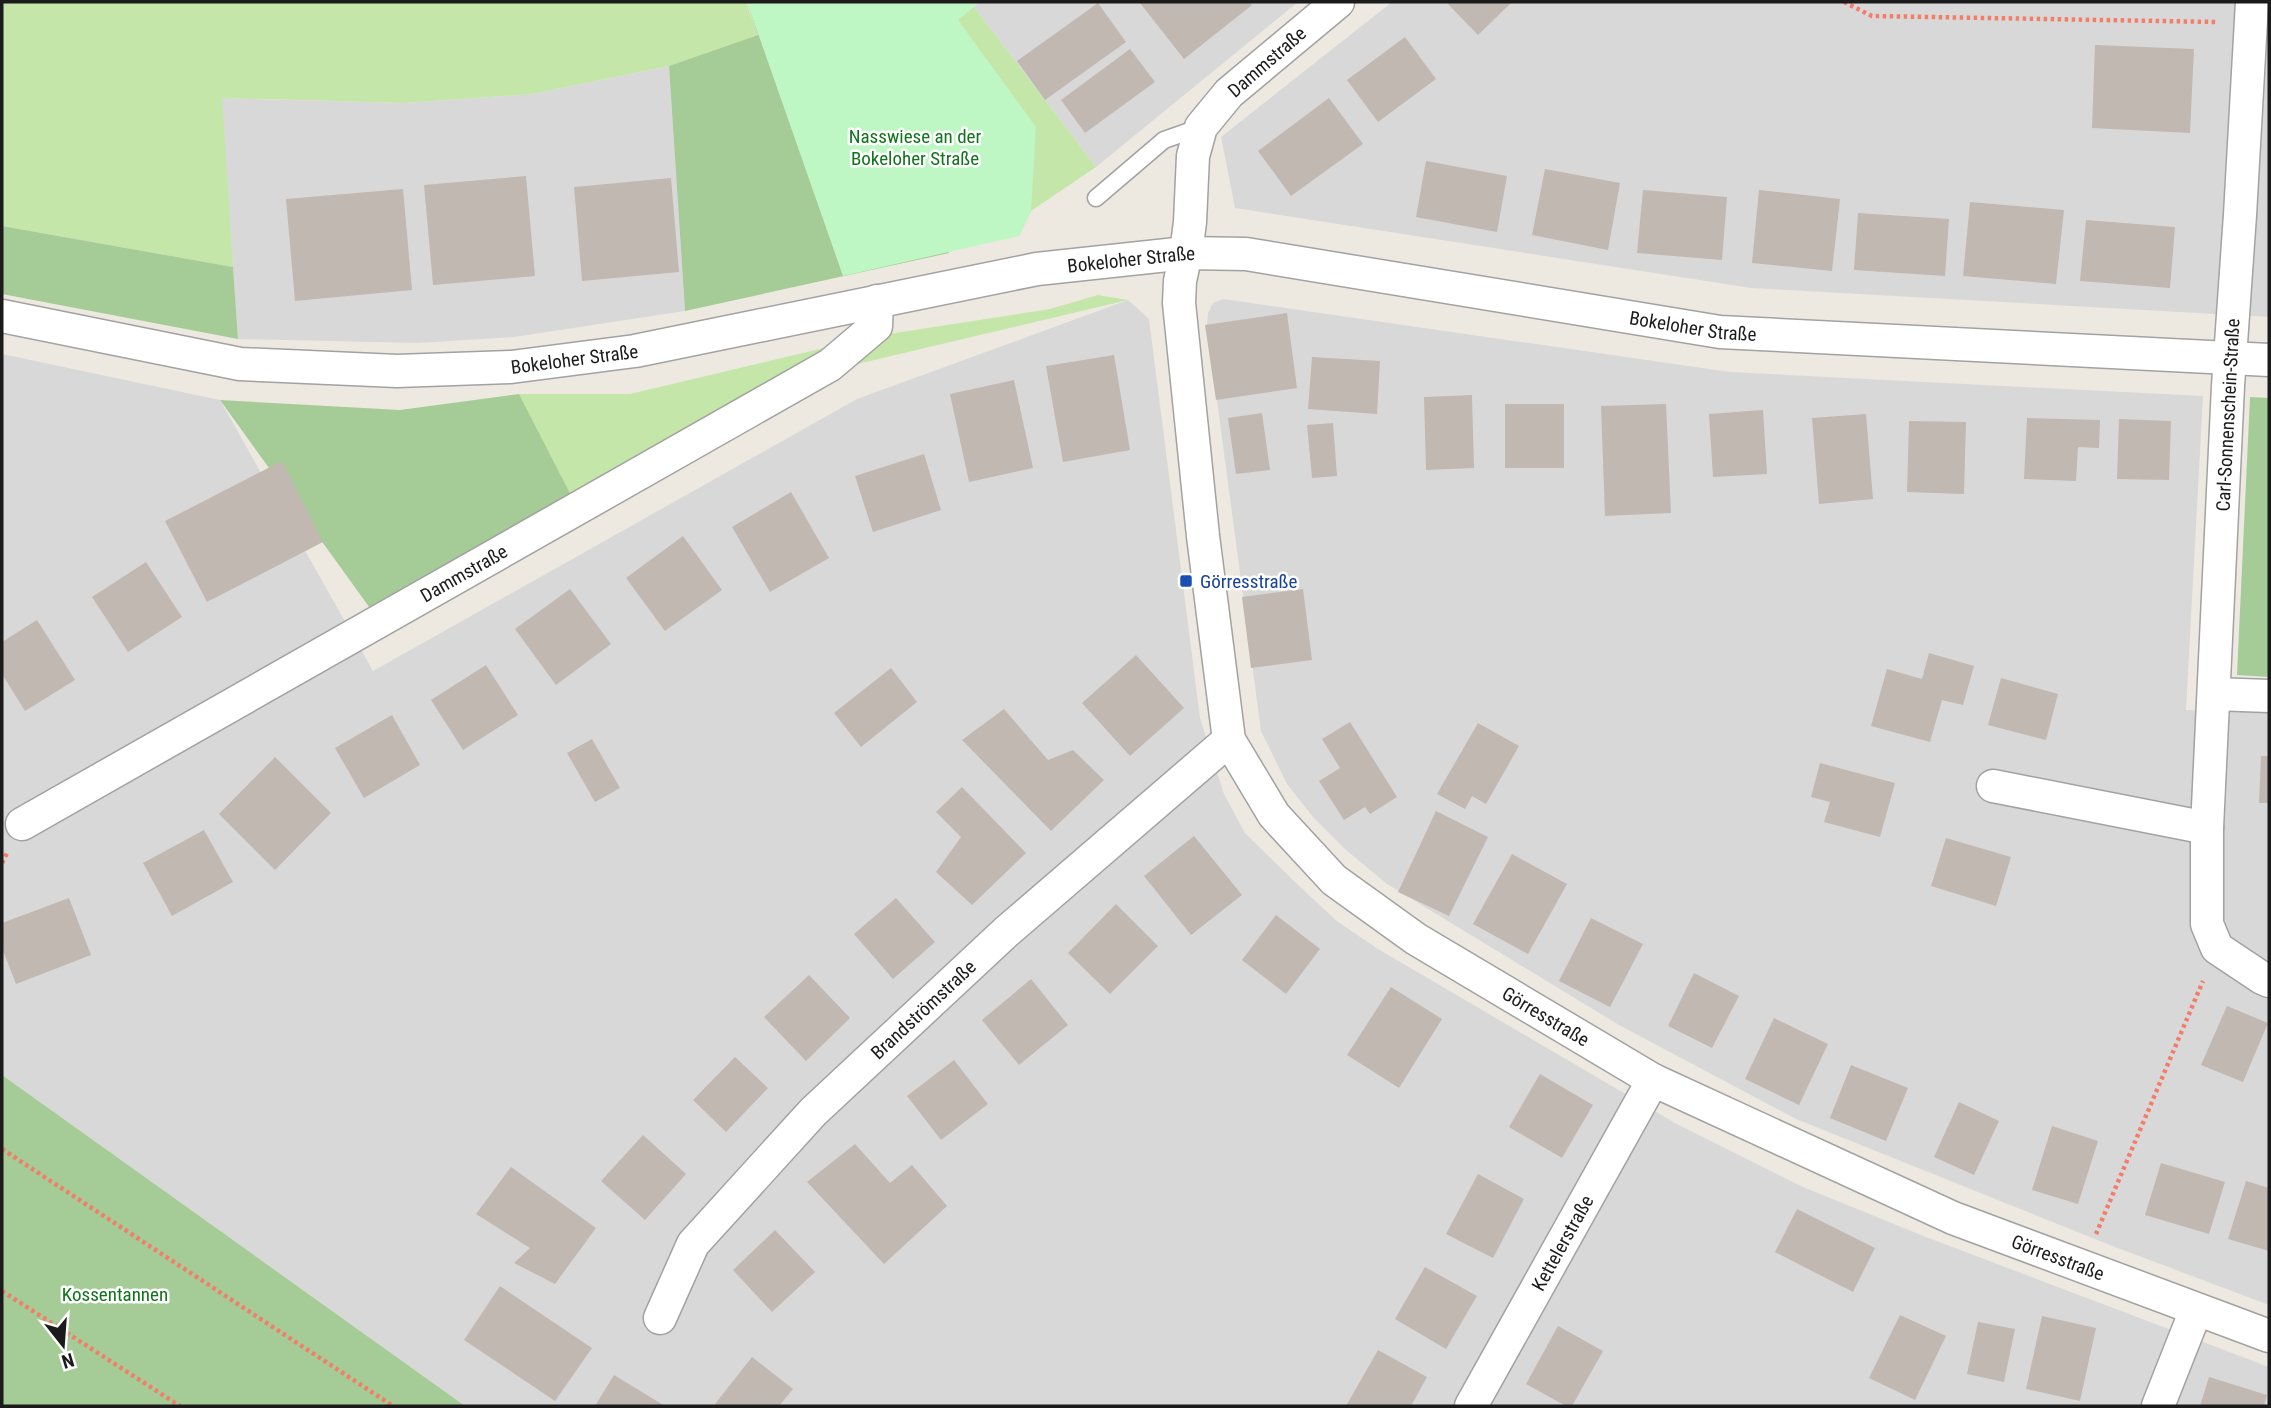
<svg xmlns="http://www.w3.org/2000/svg" width="2271" height="1408" viewBox="0 0 2271 1408" font-family="'Roboto Condensed',sans-serif">
<style>
.residential{fill:#d9d8d8}
.grass{fill:#c4e6a8}
.forest{fill:#a5cb97}
.park{fill:#bef7c4}
.building{fill:#c1b8b1}
.lines{fill:none;stroke-linecap:round;stroke-linejoin:round}
.service-casing{stroke:#a2a2a2;stroke-width:19}
.minor-casing{stroke:#a2a2a2;stroke-width:35}
.path{stroke:#f47d6a;stroke-width:4.5;stroke-dasharray:3.5 3.5;stroke-linecap:butt}
.service{stroke:#fff;stroke-width:16}
.minor{stroke:#fff;stroke-width:32}
.transit-dot{fill:#1a4fb4;stroke:#fff;stroke-width:2.5}
.labels{text-anchor:middle;dominant-baseline:central;stroke-width:5;stroke-linejoin:round;paint-order:stroke}
.street-label{font-size:19px;fill:#1b1b1b;stroke:#fff}
.park-label{font-size:19px;fill:#0f741a;stroke:#fff}
.transit-label{font-size:19px;fill:#164399;stroke:#fff;text-anchor:start}
</style>
<rect width="100%" height="100%" fill="#ede9e1"/>
<g class="residential">
<path d="M979 2H1298L1096 167 974 7Z"/>
<path d="M1392 2H2269V317L1751 288 1235 208 1221 137Z"/>
<path d="M669 66 685 311 514 337 418 343 238 339 221 98 405 103 532 94Z"/>
<path d="M1223 299 1730 372 2203 396 2186 710 2269 713V1305L2115 1247 1796 1119 1619 1025 1387 884 1346 850 1313 817 1287 784 1261 731 1207 325 1208 313 1213 303Z"/>
<path d="M1128 300 1149 319 1200 718 1224 794 1245 833 1298 885 1338 922 1378 949 1675 1123 1803 1187 1926 1237 2269 1367V1406H465L2 1075V354L220 400 373 671 857 399Z"/>
</g>
<g class="grass">
<path d="M2 2H746L758 35 669 66 532 94 405 103 222 98 233 267 2 226Z"/>
<path d="M974 7 1096 167 1031 211 1019 236 958 19Z"/>
<path d="M1098 295 1128 300 832 370 574 501 519 394H630L870 337 1050 309Z"/>
</g>
<g class="forest">
<path d="M747 2 949 253 685 311 669 66 758 35Z"/>
<path d="M2 226 233 267 238 339 2 294Z"/>
<path d="M519 394 574 501 372 611 220 400 400 410Z"/>
<path d="M2250 397 2269 398V677L2237 675Z"/>
<path d="M2 1075 465 1406H2Z"/>
</g>
<path class="park" d="M747 2H979L958 20 1036 127 1031 211 1019 236 843 276Z"/>
<g class="building">
<path d="M1141 2H1249L1252 5 1184 59 1140 3Z"/>
<path d="M1446 2H1512L1478 35Z"/>
<path d="M1098 3 1126 42 1045 100 1017 61Z"/>
<path d="M1405 37 1436 79 1378 122 1347 80Z"/>
<path d="M2095 45 2194 49 2190 133 2092 128Z"/>
<path d="M1130 49 1155 82 1085 133 1061 100Z"/>
<path d="M1329 98 1363 144 1291 196 1258 151Z"/>
<path d="M1426 161 1507 176 1497 232 1416 217Z"/>
<path d="M1545 169 1620 183 1608 250 1532 235Z"/>
<path d="M526 176 535 276 433 285 424 185Z"/>
<path d="M671 178 679 272 582 281 574 187Z"/>
<path d="M403 189 412 290 295 301 286 199Z"/>
<path d="M1643 190 1727 197 1722 260 1637 253Z"/>
<path d="M1759 190 1840 199 1832 271 1752 263Z"/>
<path d="M1970 202 2064 210 2056 284 1963 276Z"/>
<path d="M1858 213 1949 219 1945 276 1854 270Z"/>
<path d="M2086 220 2175 227 2170 288 2080 281Z"/>
<path d="M1287 313 1297 388 1216 400 1205 325Z"/>
<path d="M1114 355 1130 450 1063 462 1046 366Z"/>
<path d="M1312 357 1380 361 1377 414 1308 409Z"/>
<path d="M1014 380 1033 468 969 482 950 394Z"/>
<path d="M1472 395 1474 468 1426 470 1424 397Z"/>
<rect x="1505" y="404" width="59" height="64"/>
<path d="M1666 404 1671 513 1605 516 1601 406Z"/>
<path d="M1763 410 1767 474 1713 477 1709 414Z"/>
<path d="M1262 413 1270 470 1236 474 1228 418Z"/>
<path d="M1866 414 1873 499 1819 504 1812 418Z"/>
<path d="M2027 418 2100 420 2099 448 2078 447 2076 481 2024 479Z"/>
<path d="M2119 419 2171 421 2169 480 2117 479Z"/>
<path d="M1909 421 1966 422 1964 494 1907 492Z"/>
<path d="M1333 423 1337 476 1312 478 1307 425Z"/>
<path d="M924 454 941 510 873 532 855 476Z"/>
<path d="M282 461 323 542 207 602 165 521Z"/>
<path d="M791 492 829 558 770 592 732 527Z"/>
<path d="M683 536 722 590 665 631 626 578Z"/>
<path d="M146 562 182 617 128 652 92 597Z"/>
<path d="M570 589 611 644 556 685 515 629Z"/>
<path d="M1303 589 1312 660 1251 668 1242 597Z"/>
<path d="M37 620 75 680 25 711 2 674V642Z"/>
<path d="M1929 653 1974 666 1963 705 1942 700 1930 742 1871 726 1887 669 1922 679Z"/>
<path d="M1136 655 1184 708 1130 756 1082 703Z"/>
<path d="M486 665 518 715 463 750 431 700Z"/>
<path d="M891 668 917 702 861 747 834 713Z"/>
<path d="M2001 678 2058 694 2046 740 1988 725Z"/>
<path d="M1004 709 1048 760 1073 750 1104 780 1051 831 962 740Z"/>
<path d="M392 715 420 765 364 798 335 748Z"/>
<path d="M1350 722 1397 797 1370 814 1365 807 1344 820 1319 781 1340 768 1322 739Z"/>
<path d="M1478 723 1519 746 1486 804 1472 796 1465 809 1437 794Z"/>
<path d="M592 739 620 788 595 802 567 753Z"/>
<path d="M2261 756H2269V803H2259Z"/>
<path d="M275 757 331 813 275 870 219 814Z"/>
<path d="M1820 763 1895 783 1880 837 1824 822 1830 802 1811 797Z"/>
<path d="M962 787 1026 853 972 905 936 872 961 837 936 812Z"/>
<path d="M1436 811 1488 837 1449 916 1398 892Z"/>
<path d="M204 830 233 882 172 916 143 863Z"/>
<path d="M1194 836 1242 895 1191 935 1144 876Z"/>
<path d="M1946 838 2011 857 1996 906 1931 886Z"/>
<path d="M1512 854 1567 884 1528 954 1473 924Z"/>
<path d="M69 898 91 955 16 984 2 948V923Z"/>
<path d="M896 898 935 942 893 979 854 934Z"/>
<path d="M1116 904 1158 946 1110 994 1068 953Z"/>
<path d="M1276 915 1320 949 1286 994 1242 960Z"/>
<path d="M1591 918 1643 944 1610 1007 1559 981Z"/>
<path d="M1694 973 1739 996 1712 1048 1668 1026Z"/>
<path d="M809 975 850 1018 806 1061 764 1017Z"/>
<path d="M1031 979 1068 1025 1019 1065 982 1020Z"/>
<path d="M1391 987 1442 1019 1399 1088 1347 1055Z"/>
<path d="M2227 1006 2268 1023 2243 1082 2201 1065Z"/>
<path d="M1774 1018 1828 1044 1799 1105 1745 1079Z"/>
<path d="M735 1057 768 1088 726 1132 693 1100Z"/>
<path d="M954 1060 988 1104 941 1140 907 1096Z"/>
<path d="M1851 1065 1908 1088 1886 1141 1830 1118Z"/>
<path d="M1540 1074 1593 1105 1562 1158 1509 1127Z"/>
<path d="M1959 1102 1999 1121 1974 1175 1934 1157Z"/>
<path d="M2052 1126 2098 1141 2078 1204 2032 1190Z"/>
<path d="M643 1135 686 1174 645 1220 601 1181Z"/>
<path d="M855 1144 890 1183 912 1165 947 1206 884 1264 807 1182Z"/>
<path d="M2161 1163 2225 1182 2209 1234 2145 1215Z"/>
<path d="M511 1167 596 1228 555 1284 514 1263 530 1248 476 1214Z"/>
<path d="M1478 1174 1524 1199 1493 1258 1446 1234Z"/>
<path d="M2246 1181 2269 1188V1251L2228 1239Z"/>
<path d="M1797 1209 1875 1248 1853 1292 1775 1252Z"/>
<path d="M775 1230 815 1272 772 1312 733 1270Z"/>
<path d="M1425 1267 1477 1296 1446 1349 1395 1319Z"/>
<path d="M500 1286 592 1348 555 1401 464 1340Z"/>
<path d="M1900 1315 1946 1336 1915 1400 1869 1378Z"/>
<path d="M2042 1316 2096 1328 2080 1401 2026 1389Z"/>
<path d="M1978 1322 2015 1329 2004 1382 1967 1374Z"/>
<path d="M1558 1326 1603 1351 1572 1406H1566L1526 1384Z"/>
<path d="M1378 1350 1427 1377 1411 1406H1346Z"/>
<path d="M752 1357 793 1389 779 1406H718L715 1404Z"/>
<path d="M614 1375 665 1406H595Z"/>
<path d="M2209 1377 2267 1395 2264 1406H2200Z"/>
</g>
<g class="lines">
<g class="service-casing">
<path id="service" d="M1096 198 1164 140 1201 127"/>
</g>
<g class="minor-casing">
<g id="minor">
<path id="s1" d="M1338 2 1229 93 1201 127 1193 156 1190 222 1186 253 1180 281 1179 303 1203 536 1229 740 1274 815 1334 880 1416 939 1653 1080 1953 1218 2269 1336"/>
<path d="M2252 2 2240 215 2228 386 2207 828V924L2217 948 2262 978 2269 981"/>
<path id="s2" d="M2 316 240 364 397 371 511 367 635 351 1037 269 1186 253 1246 254 1720 332 2269 360"/>
<path d="M2214 694 2269 696"/>
<path d="M1993 786 2207 828"/>
<path id="s3" d="M22 824 830 365 876 326 877 301"/>
<path id="s4" d="M660 1318 693 1244 813 1112 1006 932 1229 740"/>
<path id="s5" d="M1471 1406 1653 1080"/>
<path d="M2158 1406 2196 1310"/>
</g>
</g>
<g class="path">
<path d="M1844 2 1872 16 2218 22"/>
<path d="M2 863 7 853"/>
<path d="M2 1149 393 1406"/>
<path d="M2096 1234 2203 981"/>
<path d="M2 1291 180 1406"/>
</g>
<use href="#service" class="service"/>
<use href="#minor" class="minor"/>
</g>
<rect class="transit-dot" x="1179" y="574" width="14" height="14" rx="3.5"/>
<g class="labels">
<g class="street-label">
<text transform="translate(1267 62) rotate(-41)">Dammstraße</text>
<text stroke="none"><textPath href="#s2" startOffset="1144">Bokeloher Straße</textPath></text>
<text stroke="none"><textPath href="#s2" startOffset="1712">Bokeloher Straße</textPath></text>
<text stroke="none"><textPath href="#s2" startOffset="578">Bokeloher Straße</textPath></text>
<text transform="translate(2228 415) rotate(-87)">Carl-Sonnenschein-Straße</text>
<text stroke="none"><textPath href="#s3" startOffset="508">Dammstraße</textPath></text>
<text stroke="none"><textPath href="#s4" startOffset="410">Brandströmstraße</textPath></text>
<text stroke="none"><textPath href="#s1" startOffset="1232">Görresstraße</textPath></text>
<text stroke="none"><textPath href="#s5" startOffset="187">Kettelerstraße</textPath></text>
<text stroke="none"><textPath href="#s1" startOffset="1799">Görresstraße</textPath></text>
</g>
<g class="park-label">
<text x="915" y="136">Nasswiese an der<tspan x="915" dy="22">Bokeloher Straße</tspan></text>
<text x="115" y="1294">Kossentannen</text>
</g>
<g class="transit-label">
<text x="1200" y="581">Görresstraße</text>
</g>
</g>
<rect width="2271" height="1408" fill="none" stroke="#1b1b1b" stroke-width="7"/>
<g transform="translate(63 1345) rotate(163)" stroke="#ffffff" stroke-width="5" paint-order="stroke">
<path d="M0-5L12 26L0 18L-12 26Z" fill="#1b1b1b"/>
<text y="-10" font-size="19" font-weight="bold" text-anchor="middle" fill="#1b1b1b">N</text>
</g>
</svg>
